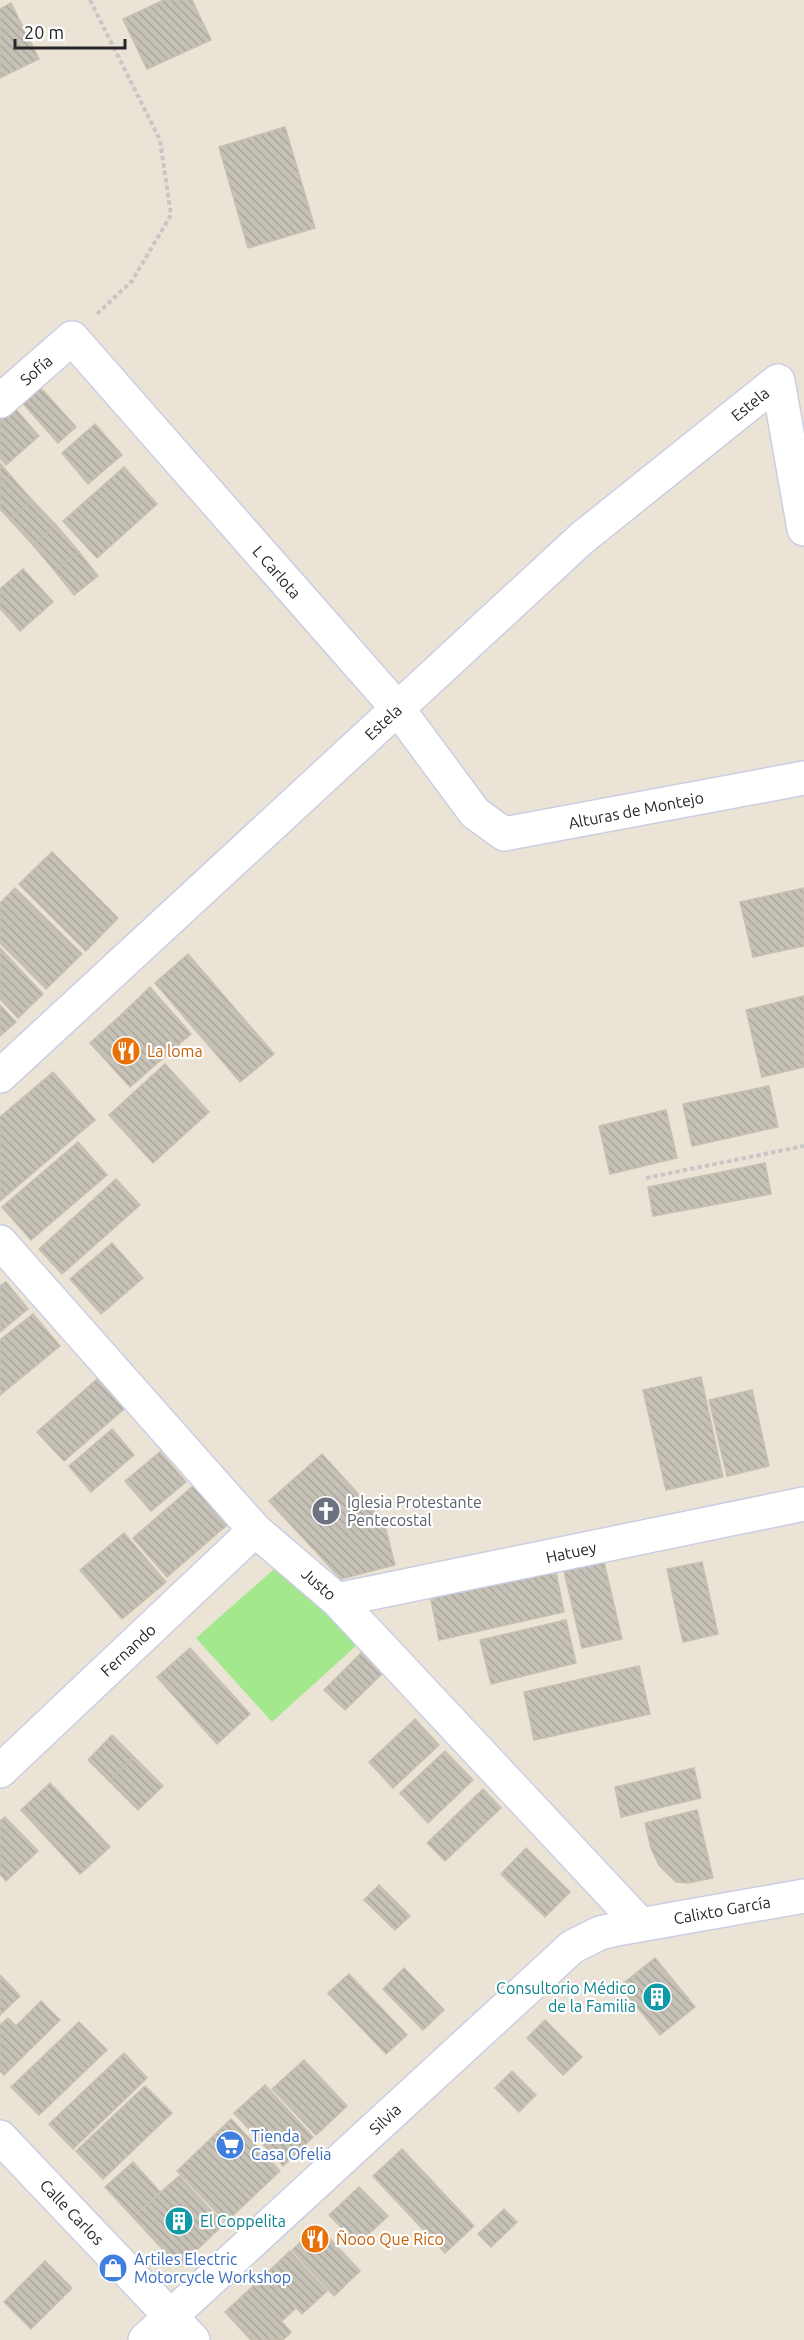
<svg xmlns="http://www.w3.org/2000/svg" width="804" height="2340" viewBox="0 0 804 2340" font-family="Ubuntu,sans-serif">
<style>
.grass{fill:#a3e88c}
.building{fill:url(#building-back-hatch);stroke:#c6c0b0;stroke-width:1.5}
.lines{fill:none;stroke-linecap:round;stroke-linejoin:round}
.street-casing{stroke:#cbcee2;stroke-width:36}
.secondary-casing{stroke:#cbcee2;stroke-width:36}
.path{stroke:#c7c7c7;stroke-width:4;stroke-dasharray:4.5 3;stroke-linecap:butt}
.street{stroke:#fff;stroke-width:33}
.secondary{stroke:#fff;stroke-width:33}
.labels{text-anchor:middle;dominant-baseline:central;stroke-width:4.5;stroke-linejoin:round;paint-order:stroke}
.street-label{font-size:16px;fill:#272727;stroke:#fff}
.food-label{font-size:16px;fill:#c56008;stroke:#fff;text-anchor:start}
.worship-label{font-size:16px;fill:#5b616d;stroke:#fff;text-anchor:start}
.culture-label{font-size:16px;fill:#0d838f;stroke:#fff;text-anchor:end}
.shop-label{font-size:16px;fill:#366cbe;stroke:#fff;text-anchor:start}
</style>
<defs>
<pattern id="building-back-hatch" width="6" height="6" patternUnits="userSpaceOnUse" patternTransform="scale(1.5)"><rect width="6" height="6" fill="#c6c1b6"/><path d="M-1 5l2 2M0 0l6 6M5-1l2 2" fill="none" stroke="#aaa69c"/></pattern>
</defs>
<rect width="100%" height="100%" fill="#ebe4d6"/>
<path class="grass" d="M282 1562 357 1645 272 1722 196 1638Z"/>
<g class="building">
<path d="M164 0H192L211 40 147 69 123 19Z"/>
<path d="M11 3 39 59 0 78V9Z"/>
<path d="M285 127 315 228 248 248 219 147Z"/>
<path d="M39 386 76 427 58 443 21 401Z"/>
<path d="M12 405 39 436 6 465 0 458V416Z"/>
<path d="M95 424 122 455 88 484 62 453Z"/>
<path d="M0 463 10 475 0 484Z"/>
<path d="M124 467 157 504 97 558 63 521Z"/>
<path d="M10 475 32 500 10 520 0 509V484Z"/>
<path d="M32 500 56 525 33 545 10 520Z"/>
<path d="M56 525 79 552 55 571 33 545Z"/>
<path d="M79 552 98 576 74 595 55 571Z"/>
<path d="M23 569 53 602 20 631 0 608V589Z"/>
<path d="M52 852 118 918 86 951 19 884Z"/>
<path d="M15 888 82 954 46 989 0 943V903Z"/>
<path d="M804 888V946L753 957 740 902Z"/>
<path d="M0 948 43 994 18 1018 0 999Z"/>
<path d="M188 954 274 1054 240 1082 155 983Z"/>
<path d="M150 987 191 1034 162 1059 121 1015Z"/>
<path d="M804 996V1067L762 1077 746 1010Z"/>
<path d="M0 1005 16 1022 0 1036Z"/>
<path d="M121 1015 162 1059 130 1087 90 1043Z"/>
<path d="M165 1064 209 1112 153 1163 109 1115Z"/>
<path d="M53 1072 95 1120 0 1201V1117Z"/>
<path d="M769 1086 778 1127 692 1146 683 1104Z"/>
<path d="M666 1110 677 1158 610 1174 599 1126Z"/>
<path d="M78 1142 107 1175 31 1240 2 1207Z"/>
<path d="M765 1163 771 1194 653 1216 648 1187Z"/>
<path d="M116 1179 140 1205 62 1274 39 1249Z"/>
<path d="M112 1243 143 1278 101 1314 70 1279Z"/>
<path d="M6 1282 28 1309 0 1332V1286Z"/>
<path d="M33 1314 60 1346 0 1395V1340Z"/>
<path d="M701 1377 723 1477 666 1490 643 1390Z"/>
<path d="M97 1379 124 1409 64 1461 37 1432Z"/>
<path d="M752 1390 769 1466 727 1476 709 1400Z"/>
<path d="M112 1429 134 1455 91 1492 69 1466Z"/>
<path d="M160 1452 186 1482 151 1511 125 1481Z"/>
<path d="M322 1454 384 1522 395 1565 341 1579 269 1501Z"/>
<path d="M193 1486 227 1525 167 1577 133 1538Z"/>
<path d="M124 1533 166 1582 122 1619 80 1570Z"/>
<path d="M604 1562 622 1639 582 1648 564 1571Z"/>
<path d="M702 1562 718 1634 683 1642 667 1569Z"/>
<path d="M555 1567 564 1612 439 1640 430 1595Z"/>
<path d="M566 1620 576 1663 491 1684 480 1640Z"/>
<path d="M190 1648 250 1714 217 1744 157 1677Z"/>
<path d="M364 1650 385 1671 345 1710 324 1690Z"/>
<path d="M639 1666 650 1714 534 1740 524 1692Z"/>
<path d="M415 1719 439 1745 393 1788 369 1762Z"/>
<path d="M112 1735 134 1757 109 1781 88 1760Z"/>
<path d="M445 1751 473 1780 428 1823 400 1793Z"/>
<path d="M134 1757 163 1786 138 1810 109 1781Z"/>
<path d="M694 1768 701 1798 621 1817 615 1787Z"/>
<path d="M50 1783 110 1847 80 1874 21 1810Z"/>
<path d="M483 1789 501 1808 445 1861 427 1843Z"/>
<path d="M697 1810 713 1878 688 1883 676 1882 659 1865 651 1848 645 1823Z"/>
<path d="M5 1817 38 1851 6 1881 0 1874V1821Z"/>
<path d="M526 1848 570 1892 545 1917 501 1874Z"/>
<path d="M379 1885 410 1916 395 1930 364 1900Z"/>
<path d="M655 1958 695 2007 660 2035 620 1986Z"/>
<path d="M404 1968 444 2010 423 2030 383 1989Z"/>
<path d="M349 1974 407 2035 386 2054 328 1993Z"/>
<path d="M0 1975 20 1996 0 2015Z"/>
<path d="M41 2001 60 2020 4 2075 0 2071V2025L8 2018 16 2026Z"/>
<path d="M545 2020 582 2057 563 2075 527 2038Z"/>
<path d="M79 2022 107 2050 39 2115 11 2087Z"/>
<path d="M124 2053 147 2078 73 2149 49 2124Z"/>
<path d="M304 2060 347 2106 316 2135 272 2089Z"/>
<path d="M512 2071 536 2095 519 2112 495 2088Z"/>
<path d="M265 2085 313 2137 283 2166 234 2113Z"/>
<path d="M145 2086 172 2113 103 2179 76 2151Z"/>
<path d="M231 2119 280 2171 226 2222 177 2171Z"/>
<path d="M402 2149 474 2226 445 2253 373 2176Z"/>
<path d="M133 2162 160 2192 133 2217 105 2187Z"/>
<path d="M179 2176 224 2224 179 2267 133 2217Z"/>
<path d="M359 2187 388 2216 358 2244 329 2215Z"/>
<path d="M504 2209 517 2222 491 2247 478 2234Z"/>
<path d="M318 2226 360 2271 334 2296 292 2250Z"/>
<path d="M290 2251 327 2291 302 2314 266 2274Z"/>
<path d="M45 2261 72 2288 31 2329 4 2302Z"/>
<path d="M265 2275 295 2309 282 2321 251 2288Z"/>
<path d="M251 2288 291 2332 283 2340H251L225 2312Z"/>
</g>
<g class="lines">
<g class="street-casing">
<g id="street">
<path d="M0 401 72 338 398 709 475 813 504 834 804 778"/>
<path d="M0 1076 582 538 778 381 804 529"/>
<path d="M0 1242 255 1530 337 1600 640 1924"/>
<path d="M337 1600 804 1504"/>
<path d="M0 1771 255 1530"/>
<path d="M0 2137 193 2340"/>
</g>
</g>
<g class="secondary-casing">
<path id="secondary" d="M145 2340 572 1947 600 1933 617 1929 804 1896"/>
</g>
<g class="path">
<path d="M90 0 160 140 171 215 132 281 96 315"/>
<path d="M646 1178 804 1146"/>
</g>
<use href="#street" class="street"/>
<use href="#secondary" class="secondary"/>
</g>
<defs>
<g id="restaurant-disc" transform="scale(1.5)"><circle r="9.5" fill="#e8710a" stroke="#fff"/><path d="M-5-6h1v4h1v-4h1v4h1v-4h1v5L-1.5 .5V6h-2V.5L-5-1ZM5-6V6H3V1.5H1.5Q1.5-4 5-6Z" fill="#fff"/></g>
<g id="church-disc" transform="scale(1.5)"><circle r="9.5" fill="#6b7280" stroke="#fff"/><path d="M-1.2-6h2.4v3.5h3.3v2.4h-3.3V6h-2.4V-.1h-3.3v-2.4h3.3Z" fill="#fff"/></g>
<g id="building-disc" transform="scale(1.5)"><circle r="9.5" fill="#0f9aa8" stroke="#fff"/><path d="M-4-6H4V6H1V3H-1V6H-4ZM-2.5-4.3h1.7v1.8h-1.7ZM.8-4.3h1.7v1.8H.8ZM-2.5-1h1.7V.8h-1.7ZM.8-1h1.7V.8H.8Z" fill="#fff"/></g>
<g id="supermarket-disc" transform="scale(1.5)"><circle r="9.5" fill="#3f7fe0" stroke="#fff"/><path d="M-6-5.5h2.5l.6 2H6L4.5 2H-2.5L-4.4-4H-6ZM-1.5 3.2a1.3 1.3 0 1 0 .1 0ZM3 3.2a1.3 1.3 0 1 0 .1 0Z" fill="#fff"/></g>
<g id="shop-disc" transform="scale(1.5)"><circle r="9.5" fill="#3f7fe0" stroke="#fff"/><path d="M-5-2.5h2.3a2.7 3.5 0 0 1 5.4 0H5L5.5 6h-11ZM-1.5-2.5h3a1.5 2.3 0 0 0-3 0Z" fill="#fff"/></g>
</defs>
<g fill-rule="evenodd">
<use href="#restaurant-disc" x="126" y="1051"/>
<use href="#church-disc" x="326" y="1511"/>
<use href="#building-disc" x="657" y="1997"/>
<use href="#supermarket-disc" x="230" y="2145"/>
<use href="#building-disc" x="179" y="2221"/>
<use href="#restaurant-disc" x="315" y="2239"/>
<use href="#shop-disc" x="113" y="2268"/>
</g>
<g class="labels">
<g class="street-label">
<text transform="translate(36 370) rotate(-41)">Sofía</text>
<text transform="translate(750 404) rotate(-39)">Estela</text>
<text transform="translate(277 572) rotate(49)">L Carlota</text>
<text transform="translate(383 722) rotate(-43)">Estela</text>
<text transform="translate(636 810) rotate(-11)">Alturas de Montejo</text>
<text transform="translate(571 1552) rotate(-12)">Hatuey</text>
<text transform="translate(319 1584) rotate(41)">Justo</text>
<text transform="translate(128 1650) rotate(-43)">Fernando</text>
<text transform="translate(722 1910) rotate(-10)">Calixto García</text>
<text transform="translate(385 2119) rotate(-43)">Silvia</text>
<text transform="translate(72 2212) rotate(46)">Calle Carlos</text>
</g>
<g class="food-label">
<text x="147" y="1051">La loma</text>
<text x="336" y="2239">Ñooo Que Rico</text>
</g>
<g class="worship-label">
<text x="347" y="1502">Iglesia Protestante<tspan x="347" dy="18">Pentecostal</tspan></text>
</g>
<g class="culture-label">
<text x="636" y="1988">Consultorio Médico<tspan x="636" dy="18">de la Familia</tspan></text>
<text x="200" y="2221" text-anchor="start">El Coppelita</text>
</g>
<g class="shop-label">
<text x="251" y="2136">Tienda<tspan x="251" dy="18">Casa Ofelia</tspan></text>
<text x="134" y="2259">Artiles Electric<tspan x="134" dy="18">Motorcycle Workshop</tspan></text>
</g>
</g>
<path d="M15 39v9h110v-9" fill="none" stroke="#272727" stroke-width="3"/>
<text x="24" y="39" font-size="18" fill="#272727" stroke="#ffffff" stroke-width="4.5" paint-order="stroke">20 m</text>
</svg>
